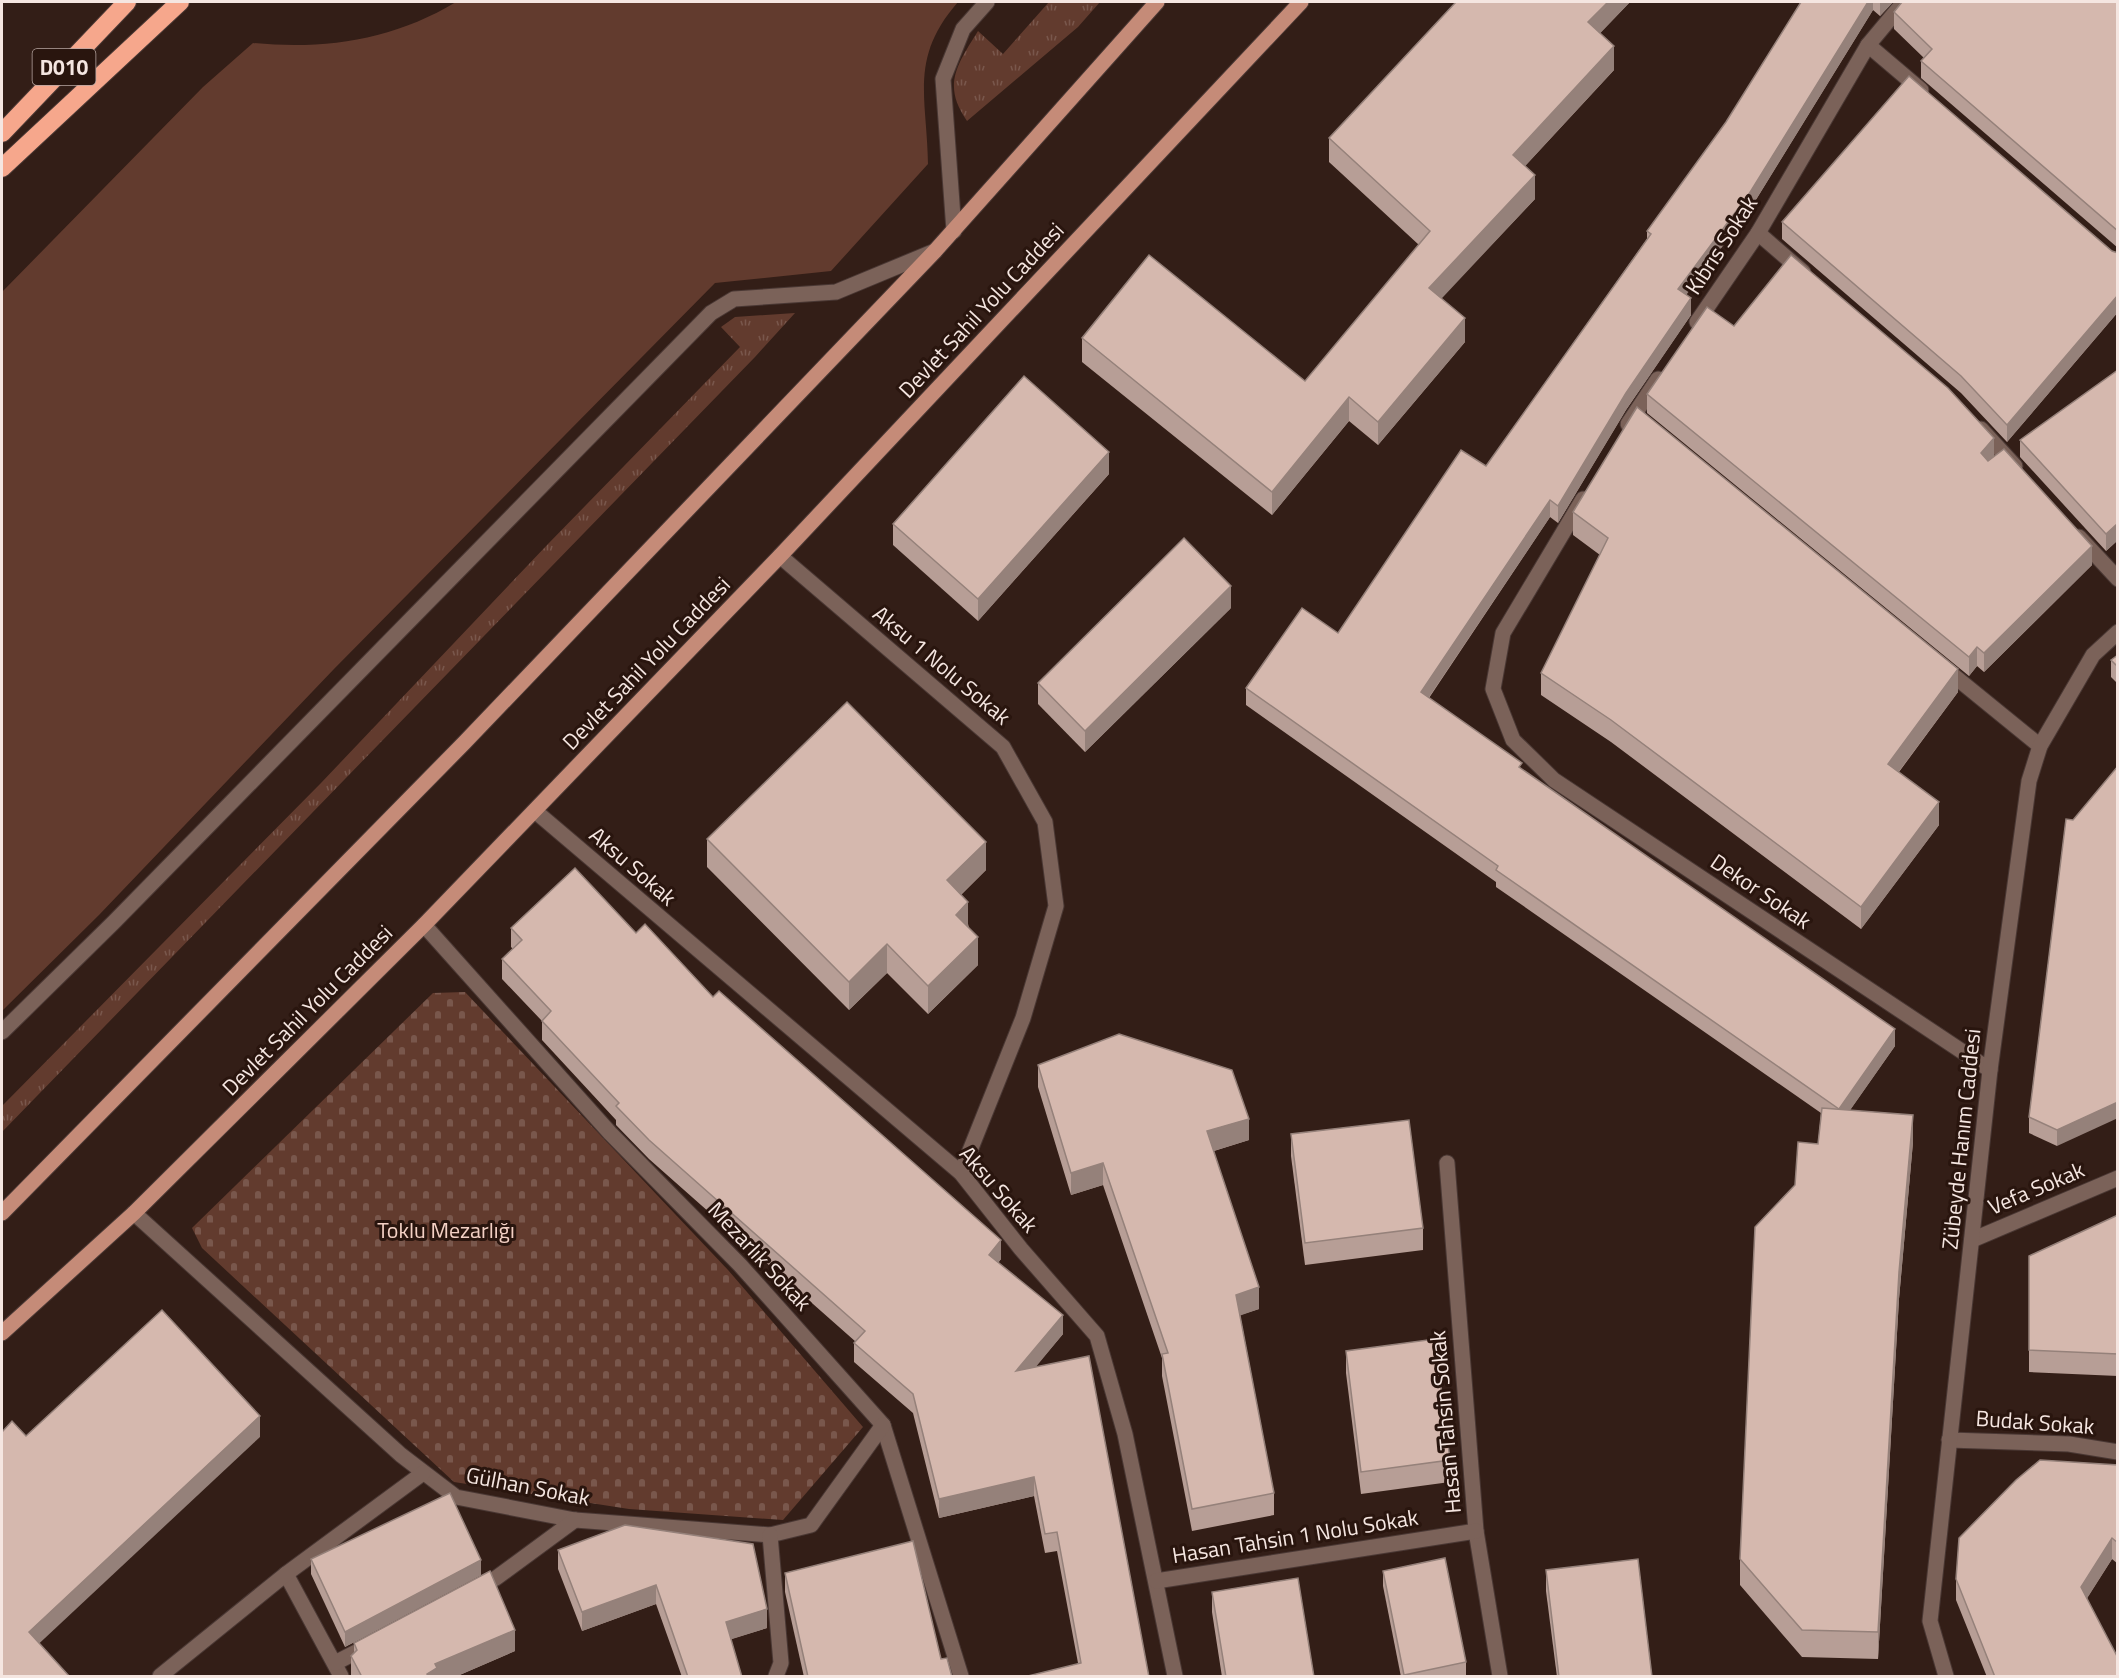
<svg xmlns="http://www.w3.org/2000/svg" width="2119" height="1678" viewBox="0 0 2119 1678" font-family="'Titillium Web',sans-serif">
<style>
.grass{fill:url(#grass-tufts)}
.cemetery{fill:url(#cemetery-stones)}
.park{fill:#623b2e}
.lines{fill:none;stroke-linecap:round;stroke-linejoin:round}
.minor-casing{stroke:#4a3834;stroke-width:17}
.major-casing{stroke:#4a3834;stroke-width:17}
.highway-casing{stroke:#4a3834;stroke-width:20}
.minor{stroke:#7b6259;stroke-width:15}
.major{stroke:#c58b78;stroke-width:15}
.highway{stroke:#f6a78c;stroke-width:18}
.wall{fill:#b79e96}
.shaded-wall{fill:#95817a}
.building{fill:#d5b8ae;stroke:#95817a;stroke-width:1.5}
.labels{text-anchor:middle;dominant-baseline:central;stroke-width:6;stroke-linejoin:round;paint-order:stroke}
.shield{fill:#29150e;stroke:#b8a7a2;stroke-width:1.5}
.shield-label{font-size:21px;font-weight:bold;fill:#f5e6e1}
.street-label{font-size:22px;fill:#f5e6e1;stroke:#29150e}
.park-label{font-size:22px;fill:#f3d0c4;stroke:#29150e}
</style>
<defs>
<pattern id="grass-tufts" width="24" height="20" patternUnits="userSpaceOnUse" patternTransform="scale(1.5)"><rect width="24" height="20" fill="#623b2e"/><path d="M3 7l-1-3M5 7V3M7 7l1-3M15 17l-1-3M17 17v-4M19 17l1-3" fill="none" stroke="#79574c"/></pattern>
<pattern id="cemetery-stones" width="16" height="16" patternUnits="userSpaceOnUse" patternTransform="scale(1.5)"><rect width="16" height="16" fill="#623b2e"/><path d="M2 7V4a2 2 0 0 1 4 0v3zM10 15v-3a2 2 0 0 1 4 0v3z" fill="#79574c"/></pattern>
</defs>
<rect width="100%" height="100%" fill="#331e17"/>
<g class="grass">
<path d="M1049 2H1100L1078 27 967 121C942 85 957 65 978 31L1003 54Z"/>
<path d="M795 313 755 357 2 1132V1106L321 783 548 544 740 347 721 327 735 317Z"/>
</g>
<path class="cemetery" d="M465 992 728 1270 863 1427 783 1520 629 1509 454 1482 202 1248 192 1228 433 993Z"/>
<path class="park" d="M456 2H958C909 58 927 97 928 164L831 271 715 283 334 669 99 915 2 1011V292L203 87 253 43C325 50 393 40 456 2Z"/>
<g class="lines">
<g class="minor-casing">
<g id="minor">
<path d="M1868 45 1921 90"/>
<path d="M954 231 943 79 963 29 987 2"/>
<path d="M1758 233 1803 272"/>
<path d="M1697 322 1758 233 1868 45 1904 2"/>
<path d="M1628 424 1658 379"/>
<path d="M1981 429 2015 466"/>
<path d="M1583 499 1503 633 1493 689 1513 740 1554 780 1990 1070"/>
<path d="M2079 537 2118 579"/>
<path d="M780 556 1003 747 1045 822 1056 906 1023 1018 961 1173"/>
<path d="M1943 667 2040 746"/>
<path d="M535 811 961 1173 1021 1249 1097 1336 1125 1434 1175 1676"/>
<path d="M424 925 610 1133 740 1265 883 1425 961 1676"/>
<path d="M2 1032 114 922 711 313 734 299 836 292 935 251"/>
<path d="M1447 1163 1476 1531 1500 1676"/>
<path d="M134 1213 401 1455 456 1497 575 1520 628 1524 770 1535 811 1525 883 1425"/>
<path d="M1972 1240 2118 1178"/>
<path d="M1949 1440 2069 1444 2118 1452"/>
<path d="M770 1535 781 1663 776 1676"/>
<path d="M286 1574 341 1676"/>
<path d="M1156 1581 1476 1531"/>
<path d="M476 1589 496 1578 575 1520"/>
<path d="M335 1663 370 1645"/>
<path d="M160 1676 286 1574 423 1473"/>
<path d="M1946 1676 1930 1621 1990 1070 2029 781 2040 746 2093 655 2118 632"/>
</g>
</g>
<g class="major-casing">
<g id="major">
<path d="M2 1213 464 743 935 251 1157 2"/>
<path d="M2 1333 134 1213 424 925 780 556 1301 2"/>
</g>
</g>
<g class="highway-casing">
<g id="highway">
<path d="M2 133 127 2"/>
<path d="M2 168 180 2"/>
</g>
</g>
<use href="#minor" class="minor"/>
<use href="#major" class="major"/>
<use href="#highway" class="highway"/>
</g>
<g class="wall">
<path d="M1456 2H1630L1600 33 1614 70 1525 166 1535 199 1441 298 1465 342 1378 445 1349 421 1272 515 1082 362V338L1305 381 1419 245 1329 162V138Z"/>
<path d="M1801 2H1893L1880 16 1873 10 1749 211 1686 294 1691 315 1626 410 1558 523 1550 517 1429 698 1522 769 1895 1046 1850 1110 1913 1142 1899 1299 1878 1659 1802 1657 1740 1585V1559L1795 1185 1818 1144 1821 1113 1496 887V882L1246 705V688L1338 633 1486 466 1647 239V231L1726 122Z"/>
<path d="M2118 2V248L1921 78V61L1924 58 1894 29V12Z"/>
<path d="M1782 222 2118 253V312L2007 442 1961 393 1782 239Z"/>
<path d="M1734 326 1994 457 2092 565 1984 672 1977 666 1969 676 1647 413V394Z"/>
<path d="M2118 370V541H2117L2106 551 2020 457V440Z"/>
<path d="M1109 474 978 621 893 545V524Z"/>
<path d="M1573 512 1958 692 1899 772 1939 825 1861 929 1611 742 1541 695V673L1600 555 1573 535Z"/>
<path d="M1231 608 1085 752 1038 704V683Z"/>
<path d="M2118 655V684L2111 677V660Z"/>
<path d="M2073 820 2057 1146 2029 1133V1117Z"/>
<path d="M707 839 986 870 961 895 978 965 928 1014 887 973 849 1010 707 867Z"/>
<path d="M511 928 636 933 713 997 1001 1259 998 1263 1063 1334 1035 1367 1149 1677 1078 1663 1057 1551 1045 1553 1034 1496 939 1518 913 1413 854 1362V1343L856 1342 649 1159 616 1125V1120L542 1040V1021L502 979V959L513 949 511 947Z"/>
<path d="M1038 1065 1249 1140 1214 1151 1259 1309 1240 1315 1274 1493V1515L1192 1531 1162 1376V1358L1103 1185 1071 1195 1038 1087Z"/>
<path d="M1291 1134 1423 1228V1250L1305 1265 1291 1156Z"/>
<path d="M2118 1215V1376L2029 1372V1256Z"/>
<path d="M1346 1351 1450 1460V1482L1361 1494 1346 1373Z"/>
<path d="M2118 1465V1564L2112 1559 2087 1598 2118 1677H1987L1956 1600V1579Z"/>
<path d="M625 1525 767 1628 731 1639 742 1677H682L656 1604 582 1631 558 1569V1550Z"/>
<path d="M311 1559 481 1575 345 1647 311 1574Z"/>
<path d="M1546 1570 1652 1677H1557L1546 1591Z"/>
<path d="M1383 1571 1466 1662V1677H1401L1383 1586Z"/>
<path d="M785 1573 941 1659 952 1677H804L785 1592Z"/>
<path d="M1212 1592 1314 1677H1222L1212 1612Z"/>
<path d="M354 1643 515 1651 455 1677H351V1656L354 1653Z"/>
</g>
<g class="shaded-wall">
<path d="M1608 2H1630L1588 46V22Z"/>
<path d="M1868 2H1873V10L1749 211 1678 306V289Z"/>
<path d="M1880 2H1893L1880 16Z"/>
<path d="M1614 46V70L1513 179V155Z"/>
<path d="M1535 175V199L1429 312V288Z"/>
<path d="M2118 295V312L2007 442V425Z"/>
<path d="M1691 298V315L1626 410 1558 523V506L1626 393Z"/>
<path d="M1465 318V342L1378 445V422Z"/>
<path d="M1349 397V421L1272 515V492Z"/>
<path d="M1994 438V457L1981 472V453Z"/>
<path d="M1109 452V474L978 621V599Z"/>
<path d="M1550 500V517L1421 709V692Z"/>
<path d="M2117 524V541L2106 551V534Z"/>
<path d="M2092 546V565L1984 672V653Z"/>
<path d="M1231 586V608L1085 752V731Z"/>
<path d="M1977 647V666L1969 676V657Z"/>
<path d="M1958 669V692L1888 786V764Z"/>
<path d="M1939 802V825L1861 929V907Z"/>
<path d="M986 842V870L947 908V880Z"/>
<path d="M968 902V931L956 915Z"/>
<path d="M978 937V965L928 1014V986Z"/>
<path d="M887 944V973L849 1010V982Z"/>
<path d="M1895 1029V1046L1839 1126V1109Z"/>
<path d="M2118 1102V1118L2057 1146V1130Z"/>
<path d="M1913 1115V1142L1899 1299 1878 1659V1632L1899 1272Z"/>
<path d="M1249 1119V1140L1207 1153V1131Z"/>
<path d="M1103 1163V1185L1071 1195V1173Z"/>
<path d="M1001 1240V1259L989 1274V1255Z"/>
<path d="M1259 1287V1309L1236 1317V1295Z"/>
<path d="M1063 1315V1334L1016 1391V1371Z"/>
<path d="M260 1416V1437L29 1653V1632Z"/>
<path d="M1034 1477V1496L939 1518V1499Z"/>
<path d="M2112 1538V1559L2081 1608V1587Z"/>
<path d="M481 1560V1575L345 1647V1632Z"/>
<path d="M656 1585V1604L582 1631V1612Z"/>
<path d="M767 1609V1628L726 1641V1622Z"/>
<path d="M515 1630V1651L455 1677H427V1674L435 1664Z"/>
</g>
<g class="building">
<path d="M1456 2H1608L1588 22 1614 46 1513 155 1535 175 1429 288 1465 318 1378 422 1349 397 1272 492 1082 338 1149 255 1305 381 1430 231 1329 138Z"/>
<path d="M1801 2H1868L1749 194 1678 289 1691 298 1626 393 1558 506 1550 500 1421 692 1522 763 1519 767 1895 1029 1839 1109 1496 870 1498 866 1246 688 1302 608 1338 633 1461 450 1486 466 1651 234 1647 231 1726 122Z"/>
<path d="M1902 2H2118V231L1921 61 1932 49 1894 12Z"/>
<path d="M1909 76 2112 251 2118 253V295L2007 425 1961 376 1782 222Z"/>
<path d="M1791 255 1948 388 1994 438 1981 453 1988 461 2004 449 2092 546 1984 653 1977 647 1969 657 1647 394 1707 307 1734 326Z"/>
<path d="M2118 370V524H2117L2106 534 2020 440Z"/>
<path d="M1024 376 1109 452 978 599 893 524Z"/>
<path d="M1637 407 1958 669 1888 764 1939 802 1861 907 1611 720 1541 673 1608 538 1573 512Z"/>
<path d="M1184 538 1231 586 1085 731 1038 683Z"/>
<path d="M2118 655V667L2111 660Z"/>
<path d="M847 702 986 842 947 880 968 902 956 915 978 937 928 986 887 944 849 982 707 839Z"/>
<path d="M2118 766V1102L2057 1130 2029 1117 2066 819 2073 820Z"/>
<path d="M575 868 636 933 645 924 713 997 719 991 1001 1240 989 1255 1063 1315 1016 1371 1089 1356 1149 1677H1024L1081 1663 1057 1532 1045 1534 1034 1477 939 1499 913 1394 854 1343 865 1331 649 1140 616 1106 619 1103 542 1021 551 1011 502 959 522 940 511 928Z"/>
<path d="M1119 1034 1232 1070 1249 1119 1207 1131 1259 1287 1236 1295 1274 1493 1192 1509 1162 1354 1168 1353 1103 1163 1071 1173 1038 1065Z"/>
<path d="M1822 1108 1913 1115 1899 1272 1878 1632 1802 1630 1740 1559 1755 1227 1795 1185 1798 1142 1818 1144Z"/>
<path d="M1409 1120 1423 1228 1305 1243 1291 1134Z"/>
<path d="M2118 1215V1354L2029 1350V1256Z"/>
<path d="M162 1310 260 1416 29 1632 70 1677H2V1432L12 1421 26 1436Z"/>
<path d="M1435 1339 1450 1460 1361 1472 1346 1351Z"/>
<path d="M2040 1460 2118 1465V1543L2112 1538 2081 1587 2118 1658V1677H1995L1956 1579 1959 1538 2016 1480Z"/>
<path d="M450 1493 481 1560 345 1632 311 1559Z"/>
<path d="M625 1525 753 1544 767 1609 726 1622 742 1677H688L656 1585 582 1612 558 1550Z"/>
<path d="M913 1541 941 1659 947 1658 952 1677H808L785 1573Z"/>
<path d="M1445 1558 1466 1662 1404 1675 1383 1571Z"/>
<path d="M1638 1559 1652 1677H1559L1546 1570Z"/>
<path d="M490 1571 515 1630 435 1664 437 1668 427 1674 428 1677H362L351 1656 357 1650 354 1643Z"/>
<path d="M1298 1578 1314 1677H1226L1212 1592Z"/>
</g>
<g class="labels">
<rect class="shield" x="32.5" y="49" width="63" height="36" rx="4.5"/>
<g class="shield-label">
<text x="64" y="67">D010</text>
</g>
<g class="street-label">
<text transform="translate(1721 245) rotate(-57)">Kıbrıs Sokak</text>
<text transform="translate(981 310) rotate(-47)">Devlet Sahil Yolu Caddesi</text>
<text transform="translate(646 663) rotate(-46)">Devlet Sahil Yolu Caddesi</text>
<text transform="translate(942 665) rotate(40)">Aksu 1 Nolu Sokak</text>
<text transform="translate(633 866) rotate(41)">Aksu Sokak</text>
<text transform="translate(1761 891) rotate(34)">Dekor Sokak</text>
<text transform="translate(307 1010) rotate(-45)">Devlet Sahil Yolu Caddesi</text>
<text transform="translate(1961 1139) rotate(-84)">Zübeyde Hanım Caddesi</text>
<text transform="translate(2036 1188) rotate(-23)">Vefa Sokak</text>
<text transform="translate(999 1189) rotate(49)">Aksu Sokak</text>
<text transform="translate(760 1256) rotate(47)">Mezarlık Sokak</text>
<text transform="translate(1445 1422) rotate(-95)">Hasan Tahsin Sokak</text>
<text transform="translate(2035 1422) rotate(4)">Budak Sokak</text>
<text transform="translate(528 1486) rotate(11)">Gülhan Sokak</text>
<text transform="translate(1295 1536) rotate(-9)">Hasan Tahsin 1 Nolu Sokak</text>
</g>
<g class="park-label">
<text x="446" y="1230">Toklu Mezarlığı</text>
</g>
</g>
<rect width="2119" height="1678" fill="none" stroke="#f5e6e1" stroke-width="6"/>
</svg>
